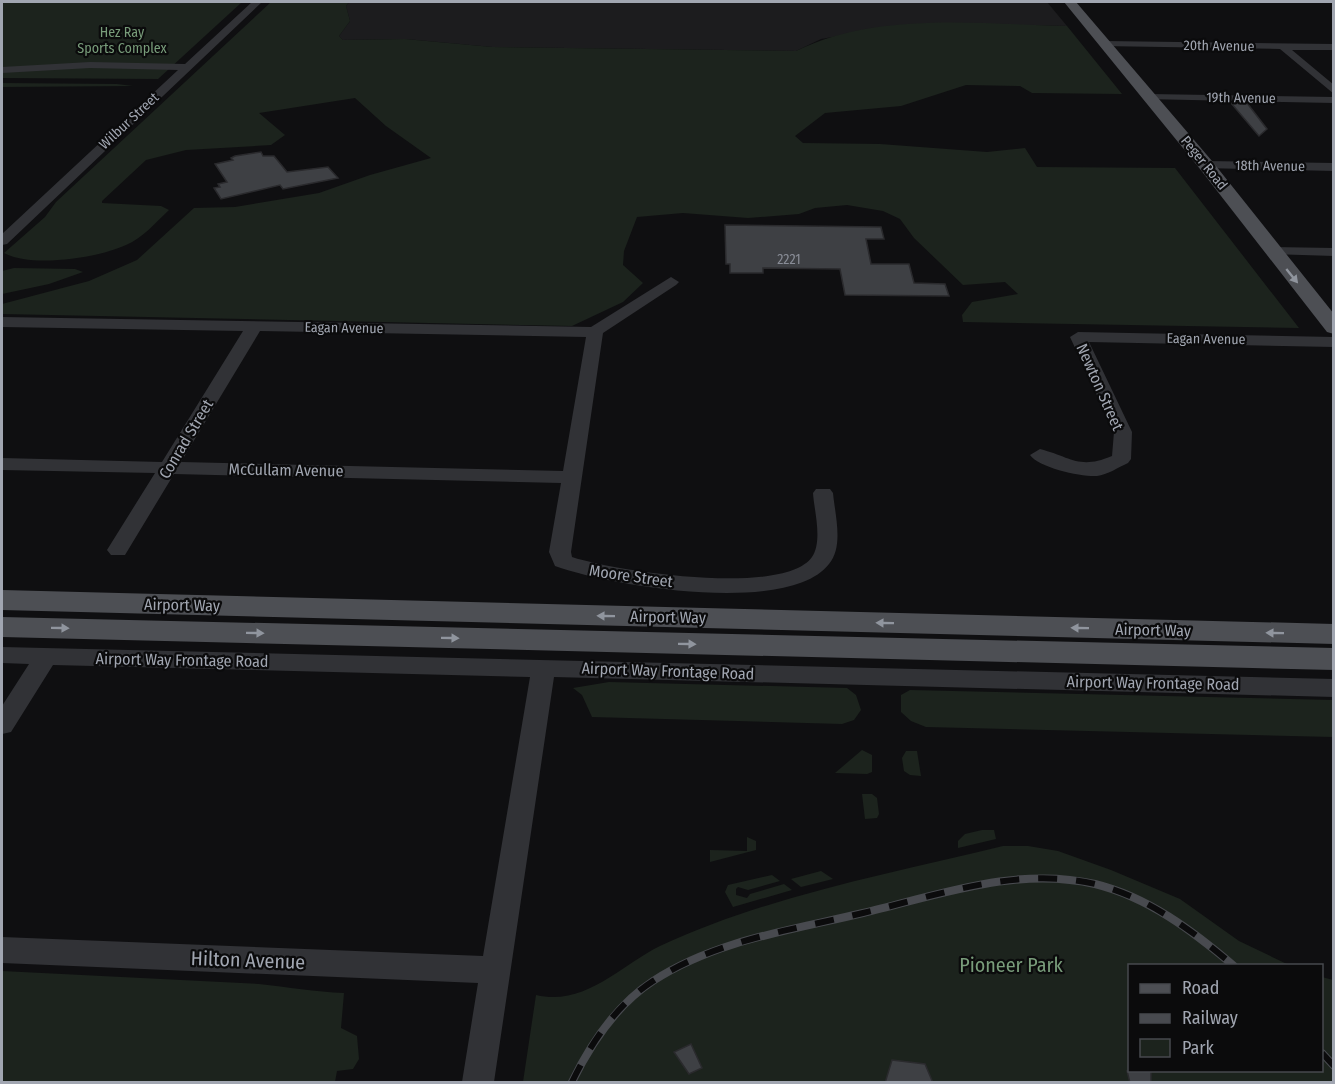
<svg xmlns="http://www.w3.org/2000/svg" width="1335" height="1084" viewBox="0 0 1335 1084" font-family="'Fira Sans Condensed',sans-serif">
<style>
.built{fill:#1c1c1e}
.green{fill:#1c231d}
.building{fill:#3e4044;stroke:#2a2a2d;stroke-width:1.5}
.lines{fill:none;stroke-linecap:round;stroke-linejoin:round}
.minor{fill:#313236;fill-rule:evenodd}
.major{fill:#4d4f54;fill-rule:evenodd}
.rail-casing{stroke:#484a4f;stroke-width:8}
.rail{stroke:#0b0b0c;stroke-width:6;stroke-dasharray:19;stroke-linecap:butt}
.oneway{fill:#90959e}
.labels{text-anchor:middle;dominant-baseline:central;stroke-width:4.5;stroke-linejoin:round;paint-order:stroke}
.far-park-label{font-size:14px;fill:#789c7a;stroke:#0b0b0c}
.far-street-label{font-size:14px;fill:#a1a6b1;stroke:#0b0b0c}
.number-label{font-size:14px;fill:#888c96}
.street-label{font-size:16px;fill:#a1a6b1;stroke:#0b0b0c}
.near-street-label{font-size:20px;fill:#a1a6b1;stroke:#0b0b0c}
.near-park-label{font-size:20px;fill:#789c7a;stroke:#0b0b0c}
</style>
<rect width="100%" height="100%" fill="#0f0f11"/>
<path class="built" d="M349 2H1047L1067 26 954 24 891 27 821 39 796 51 492 47 405 39 343 40 339 36 350 21 346 6Z"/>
<g class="green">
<path d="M2 2H242L158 79 2 78Z"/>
<path d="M271 2H349L346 6 350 21 339 36 343 40 405 39 492 47 796 51C877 11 979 24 1067 26L1122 94 1032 93 1020 86 966 85 901 106 825 113 795 136 803 143 880 144 987 152 1025 148 1037 167 1175 168 1299 328 963 322 962 315 972 302 1018 294 1005 282 963 285 914 238 900 219 883 211 847 205 815 208 799 214 748 218 683 213 637 217 624 251 623 265 643 283 623 302 572 326 2 314V304L89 281 137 260 194 208 235 207 319 193 370 175 431 158 386 126 355 98 259 113 285 135 271 145 186 150 146 160 102 201V203L161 206 169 210C156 222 143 238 126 245 98 258 31 268 4 253L45 217 56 202Z"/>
<path d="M2 83 117 84 133 86 2 87Z"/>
<path d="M14 268 75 269 83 272 49 284 2 294V271Z"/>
<path d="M609 682 847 688 856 695 861 710 854 720 842 724 592 717 582 695 573 688Z"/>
<path d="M910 690 1333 700V737L926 727 911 721 901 712V695Z"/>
<path d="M862 750 872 755V772L867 774 835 773Z"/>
<path d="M906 751H917L921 776 910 775 904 771 902 758Z"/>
<path d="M862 794H872L877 798 879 814 877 818 865 819Z"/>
<path d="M982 830H994L996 839 958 848V841L965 834Z"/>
<path d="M747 837 756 841V850L710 862V850L747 851Z"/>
<path d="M1003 846H1028L1058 851 1111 870 1180 899 1239 941 1289 965 1130 966V1070H1322V977L1333 980V1082H523L536 995C585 1007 621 965 660 946 768 896 888 874 1003 846Z"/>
<path d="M821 871 833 879 801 887 791 879Z"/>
<path d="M772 875 780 881 748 890 738 887 736 889V895L747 898 750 894 784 884 792 890 733 907 725 892 728 885Z"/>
<path d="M2 971 259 984C288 987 315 992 344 993L341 1028 357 1036 359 1059 353 1069 337 1071 335 1082H2Z"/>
</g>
<g class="building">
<path d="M1231 103H1247L1267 129 1259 136Z"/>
<path d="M261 152 263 156H274L287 172 328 167 338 178 283 189 280 185 221 199 214 188 220 187 218 184 227 182 215 164 233 160 231 158 235 156Z"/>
<path d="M725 225 881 227 884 239H866L871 264H909L914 283 945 284 949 296 845 295 840 269 763 268V273H730V264H726Z"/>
<path d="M691 1044 702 1068 689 1074 674 1052Z"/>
<path d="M892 1060 925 1064 933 1083H885Z"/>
<path d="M1127 1071H1151V1083H1130Z"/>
</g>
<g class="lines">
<g class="minor">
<path d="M252 2H262L7 244 2 245V234L178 70 90 68 2 73V67L90 62 185 64Z"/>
<path d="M1105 41 1334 44V50H1292L1334 85V94L1280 49 1101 46V42Z"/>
<path d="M1149 94 1334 97V103L1145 99 1143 97Z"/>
<path d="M1206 161 1334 163V171L1201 168 1200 165Z"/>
<path d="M1272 247 1334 248V256L1267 254 1265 251Z"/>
<path d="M671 277 679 282 676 285 603 333 571 552 572 557C614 571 784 597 812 557 823 541 814 510 813 493L816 489H830L833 493C835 515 844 546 829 564 789 616 610 586 555 566L549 552 561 483 174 474 125 555H111L107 550 155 473 2 470V458L162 462 243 331 2 327V317L591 327ZM260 331 586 337 563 471 181 462Z"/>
<path d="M1078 332 1334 337V347L1089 342 1132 432 1131 459 1128 463C1119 467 1107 475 1097 476 1082 477 1039 468 1030 455L1040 449C1071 457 1079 470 1112 456L1114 432 1070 337Z"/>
<path d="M2 647 1334 679V697L554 677 494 1082H462L478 983 2 963V937L483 956 530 677 53 665 11 732 2 734V706L29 664 2 663Z"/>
</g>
<g class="major">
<path d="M1064 2H1076L1212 161 1334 314V334L1327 332 1200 169Z"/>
<path d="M2 590 1334 624V644L2 610Z"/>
<path d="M2 617 1334 648V670L2 637Z"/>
</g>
<g class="rail-casing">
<g id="rail">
<path d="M1322 1053 1334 1066"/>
<path d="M572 1082C591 1043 616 1005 653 981 716 940 792 930 863 913 939 895 1017 866 1095 884 1148 897 1193 931 1234 966"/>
</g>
</g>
<use href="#rail" class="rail"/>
</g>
<defs><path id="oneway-solid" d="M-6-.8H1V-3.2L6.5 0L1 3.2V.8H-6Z" transform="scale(1.5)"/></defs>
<g class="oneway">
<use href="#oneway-solid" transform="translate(1292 276) rotate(51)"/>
<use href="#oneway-solid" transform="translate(606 616) rotate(-179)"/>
<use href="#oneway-solid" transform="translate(885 623) rotate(-179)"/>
<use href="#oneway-solid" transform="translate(60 628) rotate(1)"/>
<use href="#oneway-solid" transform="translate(1080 628) rotate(-179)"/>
<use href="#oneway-solid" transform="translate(255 633) rotate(1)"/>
<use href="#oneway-solid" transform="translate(1275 633) rotate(-179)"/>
<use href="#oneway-solid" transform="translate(450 638) rotate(1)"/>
<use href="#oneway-solid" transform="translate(687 644) rotate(1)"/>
</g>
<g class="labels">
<g class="far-park-label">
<text x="122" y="32">Hez Ray<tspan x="122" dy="16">Sports Complex</tspan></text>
</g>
<g class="far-street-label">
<text transform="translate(1219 46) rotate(1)">20th Avenue</text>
<text transform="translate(1241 98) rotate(1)">19th Avenue</text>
<text transform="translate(129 121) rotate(-43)">Wilbur Street</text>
<text transform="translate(1204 163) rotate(51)">Peger Road</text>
<text transform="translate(1270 166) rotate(1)">18th Avenue</text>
<text transform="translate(344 328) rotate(1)">Eagan Avenue</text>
<text transform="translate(1206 339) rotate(1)">Eagan Avenue</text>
</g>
<g class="number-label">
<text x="789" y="259">2221</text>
</g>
<g class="street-label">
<text transform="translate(1100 387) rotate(66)">Newton Street</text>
<text transform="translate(186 439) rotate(-59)">Conrad Street</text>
<text transform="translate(286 470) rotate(1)">McCullam Avenue</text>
<text transform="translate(631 576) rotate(8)">Moore Street</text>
<text transform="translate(182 605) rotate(1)">Airport Way</text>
<text transform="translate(668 617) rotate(1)">Airport Way</text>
<text transform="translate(1153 630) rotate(1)">Airport Way</text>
<text transform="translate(182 660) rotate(1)">Airport Way Frontage Road</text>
<text transform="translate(668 671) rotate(2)">Airport Way Frontage Road</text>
<text transform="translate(1153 683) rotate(1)">Airport Way Frontage Road</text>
</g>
<g class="near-street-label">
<text transform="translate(248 960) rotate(2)">Hilton Avenue</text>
</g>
<g class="near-park-label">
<text x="1011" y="965">Pioneer Park</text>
</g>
</g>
<rect width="1335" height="1084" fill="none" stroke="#a1a6b1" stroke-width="6"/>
<rect x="1128" y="964" width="195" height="108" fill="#0b0b0c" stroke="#47494e" stroke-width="1.5"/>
<rect x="1140" y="984" width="30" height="9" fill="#4d4f54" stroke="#47494e" stroke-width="1.5"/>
<text x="1182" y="994" font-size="18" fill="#a1a6b1">Road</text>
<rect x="1140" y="1014" width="30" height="9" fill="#484a4f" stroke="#47494e" stroke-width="1.5"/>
<text x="1182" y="1024" font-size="18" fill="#a1a6b1">Railway</text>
<rect x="1140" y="1039" width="30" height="18" fill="#1c231d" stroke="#47494e" stroke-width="1.5"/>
<text x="1182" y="1054" font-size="18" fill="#a1a6b1">Park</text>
</svg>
